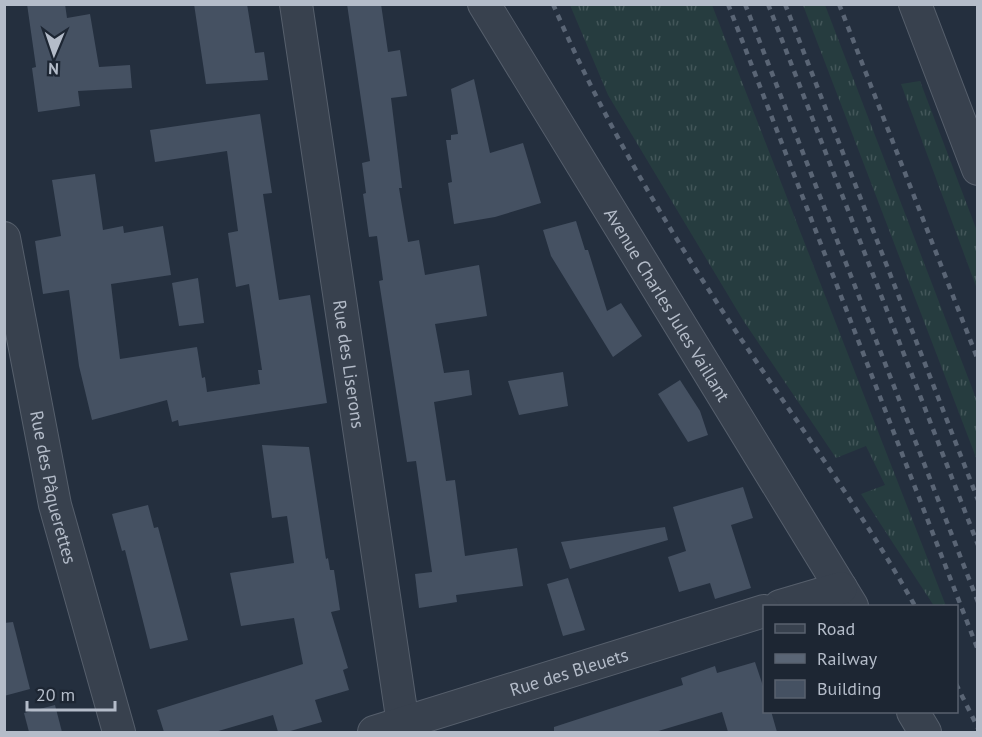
<svg xmlns="http://www.w3.org/2000/svg" width="982" height="737" viewBox="0 0 982 737" font-family="'PT Sans',sans-serif">
<style>
.grass{fill:url(#grass-tufts)}
.building{fill:#455162}
.lines{fill:none;stroke-linecap:round;stroke-linejoin:round}
.street-casing{stroke:#565f6c;stroke-width:34}
.street{stroke:#38414e;stroke-width:32}
.rail{stroke:#5a6575;stroke-width:4.5;stroke-dasharray:6 6;stroke-linecap:butt}
.labels{text-anchor:middle;dominant-baseline:central;stroke-width:4.5;stroke-linejoin:round;paint-order:stroke}
.street-label{font-size:18px;fill:#b4bcc9;stroke:#1d2633}
</style>
<defs>
<pattern id="grass-tufts" width="24" height="20" patternUnits="userSpaceOnUse" patternTransform="scale(1.5)"><rect width="24" height="20" fill="#263c3f"/><path d="M3 7l-1-3M5 7V3M7 7l1-3M15 17l-1-3M17 17v-4M19 17l1-3" fill="none" stroke="#435659"/></pattern>
</defs>
<rect width="100%" height="100%" fill="#242f3e"/>
<g class="grass">
<path d="M570 5H712L946 606H934L861 494 885 485 866 446 836 458 743 320 608 95Z"/>
<path d="M803 5H825L977 401V460Z"/>
<path d="M920 81 977 231V289L901 84Z"/>
</g>
<g class="building">
<path d="M27 4H65L67 18 90 14 99 67 130 65 132 88 78 91 80 106 38 112 32 68 36 67Z"/>
<path d="M194 4H247L255 53 264 52 268 80 206 84Z"/>
<path d="M347 4H381L388 52 400 50 407 96 391 98 402 188H399L408 242 419 240 425 275 479 265 487 316 435 324 444 373 469 370 472 395 434 402 446 481 455 480 465 556 517 548 523 586 456 595 457 602 419 608 415 574 432 572 416 461 407 462 379 281 383 280 377 236 369 237 363 194 366 193 362 163 370 161Z"/>
<path d="M474 79 490 153 523 143 541 203 495 217 454 224 448 183 452 182 446 140H451V135L458 134 451 89Z"/>
<path d="M260 114 272 193 263 194 279 300 310 295 327 403 179 426 178 420 172 422 167 400 92 420 79 366 69 290 43 294 35 241 61 236 52 180 95 174 103 230 123 226 124 233 163 226 171 275 111 284 120 359 197 347 202 378 205 377 207 392 260 384 258 370H262L249 284 236 287 228 233 238 231 227 151 155 162 150 130Z"/>
<path d="M576 221 585 250H588L607 311 621 303 642 336 613 357 551 256 543 230Z"/>
<path d="M198 278 204 323 179 326 172 283Z"/>
<path d="M563 372 568 406 519 415 508 381Z"/>
<path d="M680 380 700 411 708 435 688 442 658 394Z"/>
<path d="M262 445 309 447 326 559 328 558 330 570H334L340 610 331 612 348 668 343 670 349 690 315 700 322 722 287 732H278L273 715 215 732H164L157 710 303 664 294 618 241 626 230 573 294 563 287 516 272 518Z"/>
<path d="M743 487 753 518 731 525 751 588 715 599 710 583 679 592 668 557 686 551 673 507Z"/>
<path d="M148 505 154 528 158 527 188 640 150 649 125 550 122 551 112 514Z"/>
<path d="M665 527 668 540 570 569 561 542Z"/>
<path d="M568 578 585 630 563 636 547 584Z"/>
<path d="M13 622 30 689 4 696V623Z"/>
<path d="M755 662 765 692V711H771L777 732H728L722 712 655 732H554V727L683 685 681 678 715 666 717 673Z"/>
<path d="M55 705 62 732H29L24 713Z"/>
</g>
<g class="lines">
<g class="street-casing">
<g id="street">
<path id="s1" d="M296 4 403 724"/>
<path id="s2" d="M484 4 852 606"/>
<path d="M915 4 978 169"/>
<path id="s3" d="M4 238 55 505 119 732"/>
<path d="M780 606 841 588"/>
<path d="M913 712 925 732"/>
<path id="s4" d="M374 732 764 611"/>
</g>
</g>
<use href="#street" class="street"/>
<g class="rail">
<path d="M553 4C603 121 669 231 739 336 799 425 863 513 915 606"/>
<path d="M728 4 978 650"/>
<path d="M745 4 978 602"/>
<path d="M768 4 978 545"/>
<path d="M785 4 978 500"/>
<path d="M839 4 978 360"/>
<path d="M956 684 978 728"/>
</g>
</g>
<g class="labels">
<g class="street-label">
<text stroke="none"><textPath href="#s2" startOffset="352">Avenue Charles Jules Vaillant</textPath></text>
<text stroke="none"><textPath href="#s1" startOffset="364">Rue des Liserons</textPath></text>
<text stroke="none"><textPath href="#s3" startOffset="254">Rue des Pâquerettes</textPath></text>
<text stroke="none"><textPath href="#s4" startOffset="204">Rue des Bleuets</textPath></text>
</g>
</g>
<rect width="982" height="737" fill="none" stroke="#b4bcc9" stroke-width="12"/>
<rect x="763" y="605" width="195" height="108" fill="#1d2633" stroke="#59626f" stroke-width="1.5"/>
<rect x="775" y="624" width="30" height="9" fill="#38414e" stroke="#59626f" stroke-width="1.5"/>
<text x="817" y="635" font-size="18" fill="#b4bcc9">Road</text>
<rect x="775" y="654" width="30" height="9" fill="#5a6575" stroke="#59626f" stroke-width="1.5"/>
<text x="817" y="665" font-size="18" fill="#b4bcc9">Railway</text>
<rect x="775" y="680" width="30" height="18" fill="#455162" stroke="#59626f" stroke-width="1.5"/>
<text x="817" y="695" font-size="18" fill="#b4bcc9">Building</text>
<g transform="translate(54 54) rotate(182)" stroke="#1d2633" stroke-width="4.5" paint-order="stroke">
<path d="M0-4.5L10 22L0 15L-10 22Z" fill="#b4bcc9"/>
<text y="-9" font-size="16" font-weight="bold" text-anchor="middle" fill="#b4bcc9">N</text>
</g>
<path d="M27 701v9h88v-9" fill="none" stroke="#b4bcc9" stroke-width="3"/>
<text x="36" y="701" font-size="18" fill="#b4bcc9" stroke="#1d2633" stroke-width="4.5" paint-order="stroke">20 m</text>
</svg>
